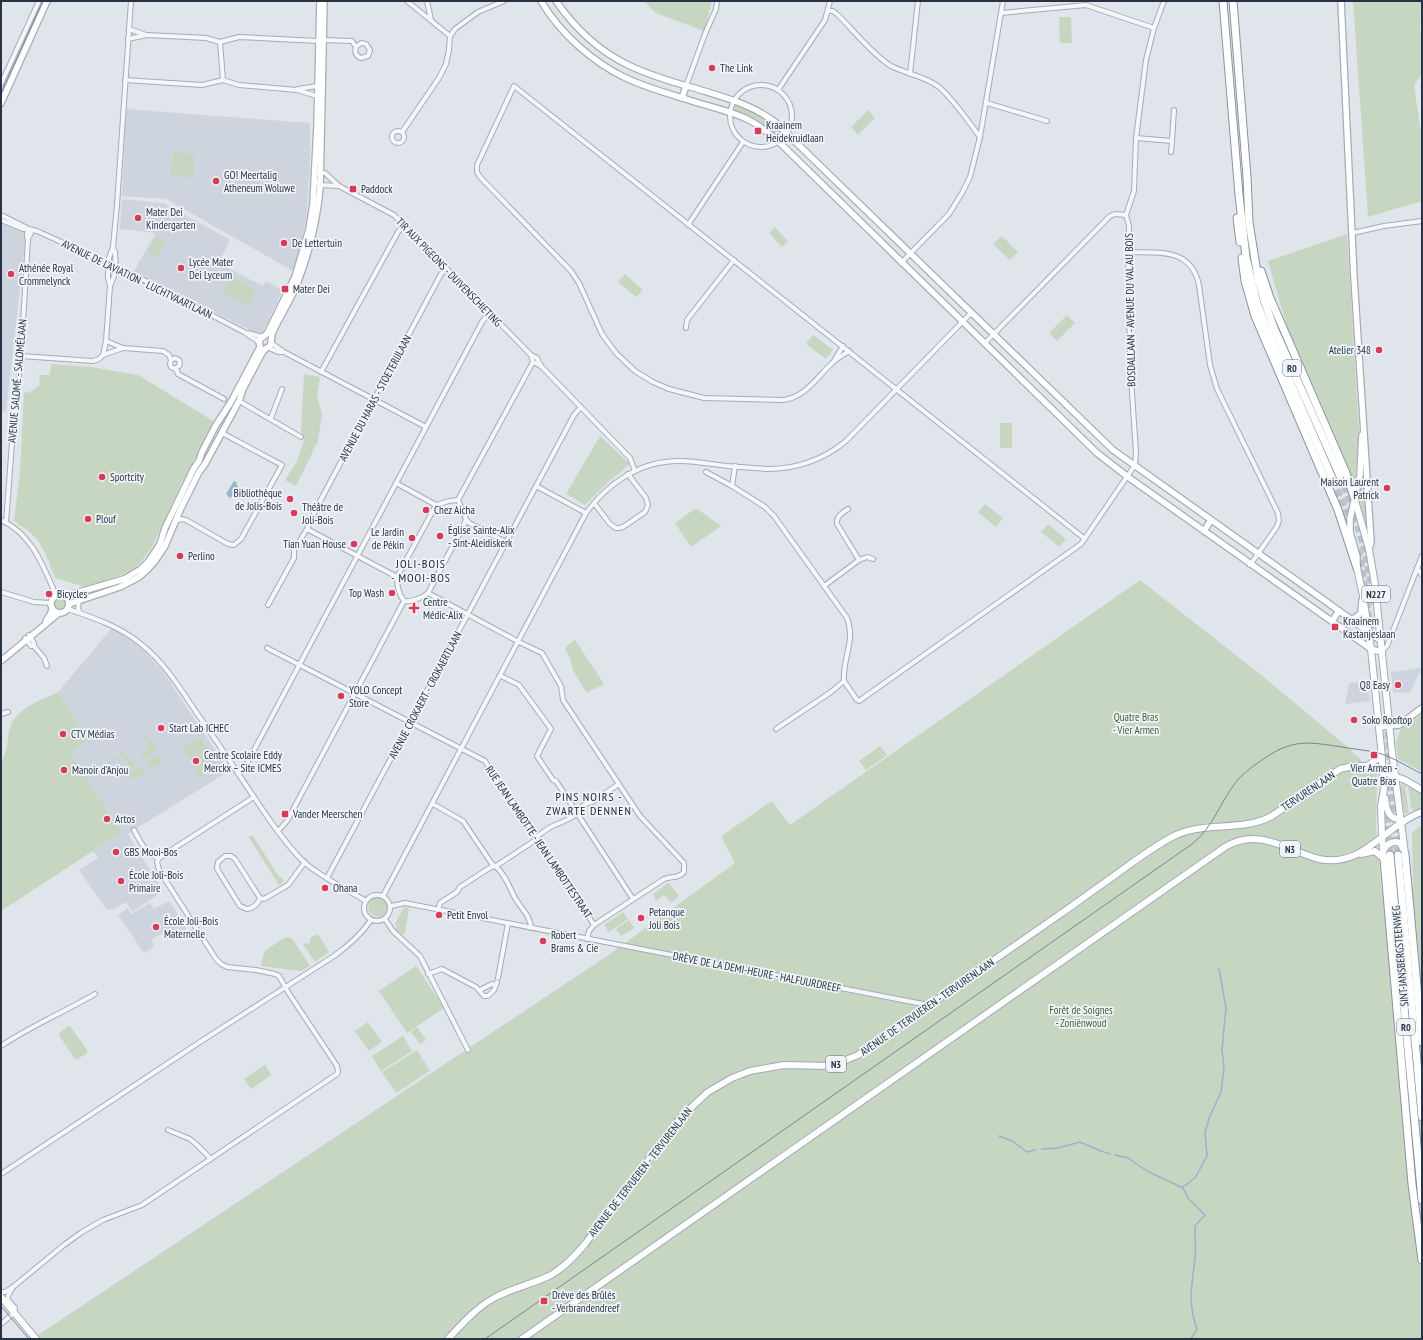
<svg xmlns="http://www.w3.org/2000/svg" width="1423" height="1340" viewBox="0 0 1423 1340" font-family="'PT Sans Narrow',sans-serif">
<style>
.built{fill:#ced4dd}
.green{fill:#c7d6c1}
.water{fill:#98b5ce}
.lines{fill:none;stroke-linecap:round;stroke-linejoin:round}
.stream{stroke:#98b5ce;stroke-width:1.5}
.highway-tunnel{stroke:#bbc1ca;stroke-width:7;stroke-dasharray:7 3.5;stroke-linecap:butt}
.street-casing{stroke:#a5acb6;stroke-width:6}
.secondary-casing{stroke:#a5acb6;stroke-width:8}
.primary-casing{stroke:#9eaab8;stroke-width:8}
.highway-casing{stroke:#8693a3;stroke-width:9}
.street{stroke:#f4f6f9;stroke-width:4}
.secondary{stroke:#fff;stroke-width:5.5}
.primary{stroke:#fff;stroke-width:6}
.highway{stroke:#fff;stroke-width:7}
.tram{stroke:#788596;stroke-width:1}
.poi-dot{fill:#dc3959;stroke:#f0f4f8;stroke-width:1.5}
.labels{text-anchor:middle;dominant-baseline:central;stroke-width:3.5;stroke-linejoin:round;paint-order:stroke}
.shield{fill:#f0f4f8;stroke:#636d7a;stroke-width:1}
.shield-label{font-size:10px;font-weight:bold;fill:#273344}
.poi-label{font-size:11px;fill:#273344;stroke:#f0f4f8;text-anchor:start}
.street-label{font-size:11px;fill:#273344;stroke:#f0f4f8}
.park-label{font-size:11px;fill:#3e6133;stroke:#f0f4f8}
.neighbourhood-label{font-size:12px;letter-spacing:1px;fill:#192435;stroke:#f0f4f8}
</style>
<rect width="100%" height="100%" fill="#e0e5eb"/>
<g class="built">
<path d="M126 109 310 123V167L306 220 299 250 293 271 166 199 122 196Z"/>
<path d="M122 199 164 203 230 240 218 263 263 286 266 281 283 290 263 332 259 334 255 333 134 271 156 233 120 229Z"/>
<path d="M1 223 26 234 6 412 1 411Z"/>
<path d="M112 628 139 646 162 670 229 771 126 835H130V838L163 891 132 912 126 902 111 910H107L79 870 98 858 93 851 122 832 71 755 87 739 58 692Z"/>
<path d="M1422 668 1410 692 1393 693 1391 672Z"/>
<path d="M1367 681 1370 701 1345 704 1349 683Z"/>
<path d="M169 901 185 925 186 932 183 934 179 933 175 935 170 928 151 940 154 947 144 953 118 915 128 908 131 914 150 903 154 909Z"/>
</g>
<g class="green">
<path d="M644 1H712L704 31 656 13Z"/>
<path d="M1353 1H1421L1420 33 1422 35V74L1414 85 1421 133 1422 132V201L1368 217Z"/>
<path d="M1059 17H1071L1072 43H1060Z"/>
<path d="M737 104 770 120 784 132 783 135 778 138 735 112 734 107Z"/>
<path d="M868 110 875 118 858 135 851 127Z"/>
<path d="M173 150H176V152L195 155 193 178 171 175 173 154 171 153Z"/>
<path d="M775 227 788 241 782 247 769 233Z"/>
<path d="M1347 234 1359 431 1355 479 1353 481 1282 321 1285 320 1268 261Z"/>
<path d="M156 236 166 241 157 259 147 253Z"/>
<path d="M1002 236 1018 252 1010 260 993 244Z"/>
<path d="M625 274 643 290 636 297 618 282Z"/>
<path d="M231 276 256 290 248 306 222 292Z"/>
<path d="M1067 315 1075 323 1057 341 1049 333Z"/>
<path d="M813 335 833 350 826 359 806 344Z"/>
<path d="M51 364 91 367 138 375 215 422 182 482 152 547 141 562 134 568 121 575 85 587 55 578C49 562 44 546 31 533 26 528 19 526 14 520L20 472 24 392 28 393 40 385 39 375H50Z"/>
<path d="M304 374 320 377 317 397 322 413 318 441 296 486 285 480 297 461 304 440 301 431Z"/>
<rect x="1000" y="423" width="12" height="25"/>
<path d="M600 436 630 464 606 484 585 505 566 494Z"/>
<path d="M1363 469 1367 521 1366 522 1364 521 1358 498Z"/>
<path d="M985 504 1003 518 996 527 978 512Z"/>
<path d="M696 508 721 526 691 547 675 523Z"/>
<path d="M1048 524 1066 539 1059 547 1041 532Z"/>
<path d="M1140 580 1260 674 1350 749 1355 755 1358 756 1369 771 1377 774 1376 828 1382 895 1413 892 1412 833 1417 828 1422 826V1339H32L607 956 735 863 721 836 772 801 790 825Z"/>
<circle cx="60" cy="604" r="7"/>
<path d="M575 640 604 684 587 693 574 672 570 661 571 660 565 649 569 644Z"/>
<path d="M58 692 87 739 71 755 122 832 1 911V762C7 753 7 742 9 732 13 709 39 701 58 692Z"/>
<path d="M1422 714V772L1398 759 1396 742 1401 729Z"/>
<path d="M147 736 157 747 155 751 143 759 141 754 150 748 143 737Z"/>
<path d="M200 737 219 767 201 778 183 748Z"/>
<path d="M880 746 887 755 866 770 859 761Z"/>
<path d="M124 752 130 761 135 758 138 762 118 775H111L118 772 128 766 122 756 108 766 110 769 108 770 105 767 106 764Z"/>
<path d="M158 754 164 761 150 770 146 761Z"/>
<path d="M141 765 147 772 133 781 129 772Z"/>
<path d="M1402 784 1405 785 1409 813 1406 814 1404 812 1399 786Z"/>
<path d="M1410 787 1422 794V809L1413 811 1411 808 1408 788Z"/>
<path d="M248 836H253L277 874 284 880 282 884 279 885Z"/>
<path d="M668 883H669L679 896 671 903 664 895 656 901 653 894Z"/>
<circle cx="378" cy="907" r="10"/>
<path d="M404 907 409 908 405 933 403 935 396 930 397 927 395 924Z"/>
<path d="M623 912 628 919 609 932 604 925Z"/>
<path d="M629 920 634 928 621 936 616 929Z"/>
<path d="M318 934 329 952 315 962 302 943 309 944 311 937Z"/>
<path d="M289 937 293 940 310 966 301 971 261 966 264 952 266 950 284 938Z"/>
<path d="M416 966 444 1008 407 1033 379 991Z"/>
<path d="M368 1022 382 1042 369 1051 355 1031Z"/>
<path d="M68 1026 71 1027 87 1050V1053L78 1059H75L59 1035 60 1032Z"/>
<path d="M417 1027 426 1040 420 1044 411 1032Z"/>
<path d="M403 1036 412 1051 381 1071 372 1056Z"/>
<path d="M417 1050 430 1071 396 1093 382 1072Z"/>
<path d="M265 1065 271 1075 251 1089 244 1079Z"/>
</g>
<path class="water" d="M234 481 236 482 238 487 237 492 230 498 226 494Z"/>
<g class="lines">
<g class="stream">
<path d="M999 1136 1012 1141 1027 1152 1035 1150"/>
<path d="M1042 1149 1058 1148 1080 1142 1101 1151 1110 1154"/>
<path d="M1115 1155 1128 1158 1147 1171 1183 1188 1188 1198 1205 1215 1195 1226C1195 1236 1196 1247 1195 1258 1192 1286 1187 1301 1197 1329L1191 1339"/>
<path d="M1183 1187 1195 1178 1207 1156 1205 1132 1210 1116 1221 1092 1224 1067 1222 1050 1226 1008 1219 969"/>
</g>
<g class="highway-tunnel">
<path d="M1340 476 1351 503 1366 554 1375 607"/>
<path d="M1333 480 1344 506 1350 526"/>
<path d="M1357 550 1360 557 1372 640"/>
<path d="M1387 721 1398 855"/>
<path d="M1386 784 1390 855"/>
</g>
<g class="street-casing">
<g id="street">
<path d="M407 1 450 36"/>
<path d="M427 1 431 20"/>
<path d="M828 11H833L838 15C853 30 873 55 891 66 907 74 925 76 939 87 954 100 968 121 980 137"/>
<path d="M1001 13 1086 5 1154 28"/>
<path d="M129 29 146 35"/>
<path d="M128 39 147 35 206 38 220 42 239 37 318 41"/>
<path d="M323 40 352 41 356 47C354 52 356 56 361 58L368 56 370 50 366 44 361 43 356 47"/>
<path d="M220 42 223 80"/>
<path d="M910 74 918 1"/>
<path d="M125 80 202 85 223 80 239 85 297 90 317 96"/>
<path d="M1 84 39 1"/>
<circle cx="761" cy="116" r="31"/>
<path d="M686 86 705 34 716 9 717 1"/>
<path d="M298 89 317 86"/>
<path d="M778 90 825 20 830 1"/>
<path d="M987 103 1047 121"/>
<circle cx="398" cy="137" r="6"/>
<path d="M402 132 439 78 446 64 449 50 450 36 455 29 478 12 504 1"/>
<path d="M1136 138 1172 141 1171 152"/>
<path d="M1172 141 1174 110"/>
<path d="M315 173H325L339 186 394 215 531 355 537 358 541 366 630 458 635 471"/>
<path d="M318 183 320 185 339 186"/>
<path d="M1 215 29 229"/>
<path d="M1 220 23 229H29L37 231 136 276 244 332 259 342"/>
<path d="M688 225 743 142"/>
<path d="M1353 233 1384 226 1422 221"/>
<path d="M28 239 31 233 29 229"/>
<path d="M1128 252C1158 253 1191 247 1199 285L1210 365 1217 389 1278 513 1279 521 1276 528 1250 565"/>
<path d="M901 263 949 214 962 193 970 177 980 137 1003 1"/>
<path d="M110 286 108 278V267L109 258 113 247 117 205 131 1"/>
<path d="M686 328 687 320 734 260"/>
<path d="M248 333 263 337"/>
<path d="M106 341 123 348 163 351 169 355 171 360 170 364 171 367 175 369 179 366 180 363 179 360 175 358 171 360"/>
<path d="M271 343 284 352 426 427"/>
<path d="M984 344 1110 216 1115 214 1126 215"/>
<path d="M269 348 278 352H283"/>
<path d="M849 351C843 355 836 359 831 364 817 378 804 398 783 400L704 398 669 389 653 382 635 371 616 353 602 334 579 283 571 271 480 177 477 172V165L514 86 1085 539"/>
<path d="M103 355 106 341 110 286 116 271 115 252 113 247"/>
<path d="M531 355 533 362 541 366"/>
<path d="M21 356 93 361 99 359 103 355 123 348"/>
<path d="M834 361 843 346"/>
<path d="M176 368 178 374 224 399"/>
<path d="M321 372 398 232 404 225"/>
<path d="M239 401 301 437"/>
<path d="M271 418 282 389"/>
<path d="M735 466 732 486 765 507 774 516 847 618C856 640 842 660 844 681L857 700 859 701 1081 544 1135 465 1136 453 1131 377 1128 289 1129 226 1126 215 1134 191 1136 138 1146 60 1154 28 1164 1"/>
<path d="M706 472 732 486"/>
<path d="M396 483 436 505"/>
<path d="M536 486 586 513"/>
<path d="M458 500 466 519 464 525 428 593C422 598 412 602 404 601 399 595 397 585 397 577L436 505 449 501Z"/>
<path d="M458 500 533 362"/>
<path d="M594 503 610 524 616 528H619L623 527 645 512 648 505 646 498 628 474"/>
<path d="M466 519 469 523 506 542"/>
<path d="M1 520C32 534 43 566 56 595"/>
<path d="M175 521 181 519 186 520 228 544 234 545 241 539 282 465 222 433"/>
<path d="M6 523 13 429 21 356 28 239C26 236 27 232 29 229"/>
<path d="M307 529 397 577"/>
<path d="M859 560 867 557 873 559"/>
<path d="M1417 568 1422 575"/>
<path d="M824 586 859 560 837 524C836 516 842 513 848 509"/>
<path d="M1 592 34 602 50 603"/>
<path d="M428 593 519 642 542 653 561 686 563 700 640 816 684 863V872C678 879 672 876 664 879L594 925 589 931 587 939"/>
<path d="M79 600 78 608 80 613"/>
<path d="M268 605 294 558V550L307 529 317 507 441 274 447 269"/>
<path d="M68 609C94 618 119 626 141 644 164 662 180 688 196 712 222 748 246 786 271 822 281 836 292 851 305 863 323 878 346 889 366 901"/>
<path d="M25 638 31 646H34V643L29 635"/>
<path d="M34 646 44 658 47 666"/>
<path d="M267 648 485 761 505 794 510 797 550 859 552 864 571 893 575 896 594 925"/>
<path d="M1382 651 1387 646 1422 556"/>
<path d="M501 676 519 685 551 729 537 756 553 780 556 781 633 899"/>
<path d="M1 714 8 712"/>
<path d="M776 729 831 692 844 681"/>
<path d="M237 772 245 767 482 322 489 313"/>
<path d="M433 804 463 821 492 864C502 869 509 885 513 894 518 906 531 915 531 928"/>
<path d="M134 830C140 841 146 855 159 858"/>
<path d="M278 831 287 821 404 601"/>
<path d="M225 856H231L235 859 260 898C258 904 253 908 247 909L240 906 219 872 217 868 218 862Z"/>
<path d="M159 858 254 797"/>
<path d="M327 878 574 415 581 407"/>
<circle cx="377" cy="908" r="13"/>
<path d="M383 896 586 513C608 483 640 461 679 461 695 461 711 464 727 466 741 467 754 468 767 469 797 469 823 460 846 441L971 313"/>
<path d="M260 898 264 899 288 885 305 862"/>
<path d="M391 906 405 903 923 1004 926 1008"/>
<path d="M438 910 440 903 457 892 460 887 491 867 496 866 537 839 538 836C543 832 549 827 555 825 560 823 573 818 577 813 581 807 585 803 592 802L619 784"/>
<path d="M385 919 393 931 420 956 468 1050"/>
<path d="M428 974 442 969 476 987 484 996H488L494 990 497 982"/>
<path d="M498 978 508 923"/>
<path d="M480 990 492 984 495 985"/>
<path d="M1 1046C31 1026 64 1012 95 994"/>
<path d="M168 1130 190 1139 197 1145 211 1159"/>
<path d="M1 1174 203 1040 334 956C348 946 361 935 371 920"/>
<path d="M1 1292H5L13 1287 64 1245 82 1232 103 1220 142 1205 337 1074 338 1072 337 1066 288 992 279 976 275 974 256 970 227 967 221 964 216 959 159 870 157 862 159 858"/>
<path d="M1 1324 14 1313 15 1308C5 1297 6 1299 13 1287"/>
</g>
</g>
<g class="secondary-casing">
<g id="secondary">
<path d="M541 1C560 33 592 62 626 78 645 87 666 93 686 99 706 106 728 110 747 119 759 125 770 134 779 142L1097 453 1128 477 1371 649 1381 652"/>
<path d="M556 1C574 27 599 51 628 65 649 75 672 82 694 88 723 97 751 104 775 122L1113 450 1380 640"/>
<path d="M1341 1 1354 278 1371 542 1369 549"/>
<path d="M682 98 686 86"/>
<path d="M1 103 47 1"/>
<path d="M1204 531 1211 520"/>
<path d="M1357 564V557L1350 532V519L1360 475 1362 435"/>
<circle cx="60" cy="604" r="9"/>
<path d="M66 596 124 579 141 569 149 561 160 544 165 528 194 468 199 461 202 452 216 425 231 402 260 347 259 341C262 336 265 337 268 332L295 277 309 229 313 204 317 126 320 1"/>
<path d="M69 604 120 587 139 577 147 570 155 561 165 546 181 508 199 472 205 464 239 401 243 389 262 353 265 349 270 346C272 342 271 339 272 334 279 317 290 302 297 284 309 253 317 222 320 188L324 1"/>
<path d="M1350 619 1355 618 1361 613 1362 600"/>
<path d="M46 621 51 613 52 609"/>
<path d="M1332 621 1339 611"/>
<path d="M1 661 59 613"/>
<path d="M1379 727 1399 725 1422 708"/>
</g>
</g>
<g class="primary-casing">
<g id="primary">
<path d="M1354 497 1369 549 1375 585 1392 752 1405 854"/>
<path d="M1357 568 1363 596 1371 649 1381 747 1384 789 1381 806 1382 837 1384 859"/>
<path d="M1367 766 1382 756"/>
<path d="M1385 798C1386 809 1389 820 1401 819"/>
<path d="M1383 851C1386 844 1393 840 1400 843L1403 849"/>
<path d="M1361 854 1375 851 1384 859"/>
<path d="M1 1297 36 1339"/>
<path d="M448 1339C462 1324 476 1308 494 1298 512 1288 533 1284 551 1275 565 1267 575 1256 585 1244L681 1117 708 1092 732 1078 750 1071 784 1065 831 1066 858 1055C929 1005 1001 955 1072 906 1091 892 1110 879 1129 865 1143 855 1157 845 1172 837 1204 820 1240 833 1272 816L1340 769 1354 766H1367L1376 769 1405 780 1422 790"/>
<path d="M522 1339 1225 847C1259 827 1286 850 1319 859 1353 866 1372 844 1398 825 1406 820 1412 815 1422 812"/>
</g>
</g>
<g class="highway-casing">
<g id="highway">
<path d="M1223 1 1239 195 1246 257 1251 279 1257 303 1268 331 1333 480"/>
<path d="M1233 1 1247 177 1249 222 1258 279 1264 300 1274 328 1340 476"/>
<path d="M1237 218 1240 242"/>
<path d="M1242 258 1245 281 1255 316 1338 510 1357 568"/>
<path d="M1261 271 1270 298 1346 473 1354 497"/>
<path d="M1405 854 1422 1042"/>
<path d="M1390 855 1422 1200"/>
<path d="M1398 855 1422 1117"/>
<path d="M1384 859 1412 1184 1422 1260"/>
</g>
</g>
<use href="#street" class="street"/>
<use href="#secondary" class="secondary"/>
<use href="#primary" class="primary"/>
<use href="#highway" class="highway"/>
<g class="tram">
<path d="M1 93 43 1"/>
<path d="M1 1306 29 1339"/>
<path d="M485 1339 1192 844C1213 828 1220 802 1236 782 1242 774 1251 768 1259 762 1293 737 1309 742 1348 748 1361 750 1375 751 1387 756 1399 761 1410 768 1422 774"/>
</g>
</g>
<g class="poi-dot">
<circle cx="712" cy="68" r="4"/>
<rect x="754" y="127" width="8" height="8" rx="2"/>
<circle cx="216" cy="181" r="4"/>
<rect x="349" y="185" width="8" height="8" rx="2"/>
<circle cx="138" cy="218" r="4"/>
<circle cx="284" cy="243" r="4"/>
<circle cx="181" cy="268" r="4"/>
<circle cx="11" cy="274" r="4"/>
<rect x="281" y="285" width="8" height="8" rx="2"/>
<circle cx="1379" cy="350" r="4"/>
<circle cx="102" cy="477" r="4"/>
<circle cx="1387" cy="488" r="4"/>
<circle cx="290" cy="499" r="4"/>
<circle cx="426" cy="510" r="4"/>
<circle cx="294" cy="513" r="4"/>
<circle cx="88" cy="519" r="4"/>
<circle cx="440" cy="536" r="4"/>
<circle cx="412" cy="538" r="4"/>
<circle cx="354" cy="544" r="4"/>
<circle cx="180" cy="556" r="4"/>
<circle cx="392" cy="593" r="4"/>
<circle cx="49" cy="594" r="4"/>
<path d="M412 602h4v4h4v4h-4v4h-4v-4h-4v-4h4z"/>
<rect x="1331" y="623" width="8" height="8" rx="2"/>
<circle cx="1398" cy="685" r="4"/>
<circle cx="341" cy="696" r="4"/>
<circle cx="1354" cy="720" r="4"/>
<circle cx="161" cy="728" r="4"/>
<circle cx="63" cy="734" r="4"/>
<rect x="1370" y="751" width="8" height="8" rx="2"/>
<circle cx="196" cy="761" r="4"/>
<circle cx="64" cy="770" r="4"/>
<rect x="281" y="810" width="8" height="8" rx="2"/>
<circle cx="107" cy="819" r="4"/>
<circle cx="116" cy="852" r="4"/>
<circle cx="121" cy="881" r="4"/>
<circle cx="325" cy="888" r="4"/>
<circle cx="439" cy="915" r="4"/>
<circle cx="641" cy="918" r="4"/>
<circle cx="156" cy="927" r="4"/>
<circle cx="543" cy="941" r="4"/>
<rect x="540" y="1297" width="8" height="8" rx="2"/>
</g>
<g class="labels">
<g class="shield">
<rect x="1283" y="360" width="18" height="16" rx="3"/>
<rect x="1362" y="586" width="28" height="16" rx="3"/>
<rect x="1280" y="841" width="20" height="16" rx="3"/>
<rect x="1397" y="1019" width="18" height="16" rx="3"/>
<rect x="826" y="1056" width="20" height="16" rx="3"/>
</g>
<g class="shield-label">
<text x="1292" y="368">R0</text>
<text x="1376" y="594">N227</text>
<text x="1290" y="849">N3</text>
<text x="1406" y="1027">R0</text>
<text x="836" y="1064">N3</text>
</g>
<g class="poi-label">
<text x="720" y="68">The Link</text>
<text x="766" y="125">Kraainem<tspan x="766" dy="13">Heidekruidlaan</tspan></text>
<text x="224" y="175">GO! Meertalig<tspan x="224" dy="13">Atheneum Woluwe</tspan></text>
<text x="361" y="189">Paddock</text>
<text x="146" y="212">Mater Dei<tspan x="146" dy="13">Kindergarten</tspan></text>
<text x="292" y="243">De Lettertuin</text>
<text x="189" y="262">Lycée Mater<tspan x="189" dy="13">Dei Lyceum</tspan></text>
<text x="19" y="268">Athénée Royal<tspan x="19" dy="13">Crommelynck</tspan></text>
<text x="293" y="289">Mater Dei</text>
<text x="1371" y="350" text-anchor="end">Atelier 348</text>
<text x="110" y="477">Sportcity</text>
<text x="1379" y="482" text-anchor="end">Maison Laurent<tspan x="1379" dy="13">Patrick</tspan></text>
<text x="282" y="493" text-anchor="end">Bibliothèque<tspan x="282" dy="13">de Jolis-Bois</tspan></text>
<text x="302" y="507">Théâtre de<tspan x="302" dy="13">Joli-Bois</tspan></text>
<text x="434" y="510">Chez Aicha</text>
<text x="96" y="519">Plouf</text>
<text x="448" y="530">Église Sainte-Alix<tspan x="448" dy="13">- Sint-Aleidiskerk</tspan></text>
<text x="404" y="532" text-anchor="end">Le Jardin<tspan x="404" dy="13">de Pékin</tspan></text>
<text x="346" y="544" text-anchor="end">Tian Yuan House</text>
<text x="188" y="556">Perlino</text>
<text x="384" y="593" text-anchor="end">Top Wash</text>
<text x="57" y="594">Bicycles</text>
<text x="423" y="602">Centre<tspan x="423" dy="13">Médic-Alix</tspan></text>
<text x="1343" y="621">Kraainem<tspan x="1343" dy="13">Kastanjeslaan</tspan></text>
<text x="1390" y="685" text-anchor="end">Q8 Easy</text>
<text x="349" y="690">YOLO Concept<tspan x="349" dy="13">Store</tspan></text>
<text x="1362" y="720">Soko Rooftop</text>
<text x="169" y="728">Start Lab ICHEC</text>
<text x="71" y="734">CTV Médias</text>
<text x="204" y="755">Centre Scolaire Eddy<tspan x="204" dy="13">Merckx – Site ICMES</tspan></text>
<text x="1374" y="768" text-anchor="middle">Vier Armen -<tspan x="1374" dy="13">Quatre Bras</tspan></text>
<text x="72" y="770">Manoir d'Anjou</text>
<text x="293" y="814">Vander Meerschen</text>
<text x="115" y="819">Artos</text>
<text x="124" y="852">GBS Mooi-Bos</text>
<text x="129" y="875">École Joli-Bois<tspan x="129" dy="13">Primaire</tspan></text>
<text x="333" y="888">Ohana</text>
<text x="649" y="912">Petanque<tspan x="649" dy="13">Joli Bois</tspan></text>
<text x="447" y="915">Petit Envol</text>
<text x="164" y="921">École Joli-Bois<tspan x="164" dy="13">Maternelle</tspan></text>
<text x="551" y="935">Robert<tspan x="551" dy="13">Brams &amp; Cie</tspan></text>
<text x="552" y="1295">Drève des Brûlés<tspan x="552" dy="13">- Verbrandendreef</tspan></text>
</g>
<g class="street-label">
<text transform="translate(449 272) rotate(46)">TIR AUX PIGEONS - DUIVENSCHIETING</text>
<text transform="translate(137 279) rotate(26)">AVENUE DE L'AVIATION - LUCHTVAARTLAAN</text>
<text transform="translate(1130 310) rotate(-91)">BOSDALLAAN - AVENUE DU VAL AU BOIS</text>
<text transform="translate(17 381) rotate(-85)">AVENUE SALOMÉ - SALOMÉLAAN</text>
<text transform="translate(375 398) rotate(-62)">AVENUE DU HARAS - STOETERIJLAAN</text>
<text transform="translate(425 695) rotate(-62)">AVENUE CROKAERT - CROKAERTLAAN</text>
<text transform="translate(1308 791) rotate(-34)">TERVURENLAAN</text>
<text transform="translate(539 842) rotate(56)">RUE JEAN LAMBOTTE - JEAN LAMBOTTESTRAAT</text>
<text transform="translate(1400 956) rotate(-95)">SINT-JANSBERGSTEENWEG</text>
<text transform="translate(757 972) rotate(11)">DRÈVE DE LA DEMI-HEURE - HALFUURDREEF</text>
<text transform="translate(927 1007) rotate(-35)">AVENUE DE TERVUEREN - TERVURENLAAN</text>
<text transform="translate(640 1172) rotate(-52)">AVENUE DE TERVUEREN - TERVURENLAAN</text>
</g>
<g class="park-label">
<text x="1136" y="717">Quatre Bras<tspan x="1136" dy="13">- Vier Armen</tspan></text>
<text x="1081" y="1010">Forêt de Soignes<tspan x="1081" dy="13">- Zoniënwoud</tspan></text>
</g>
<g class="neighbourhood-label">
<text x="421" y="563">JOLI-BOIS<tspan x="421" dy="14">- MOOI-BOS</tspan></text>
<text x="589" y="796">PINS NOIRS -<tspan x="589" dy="14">ZWARTE DENNEN</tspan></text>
</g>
</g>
<rect width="1423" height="1340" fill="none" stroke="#273344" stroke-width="4"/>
</svg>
